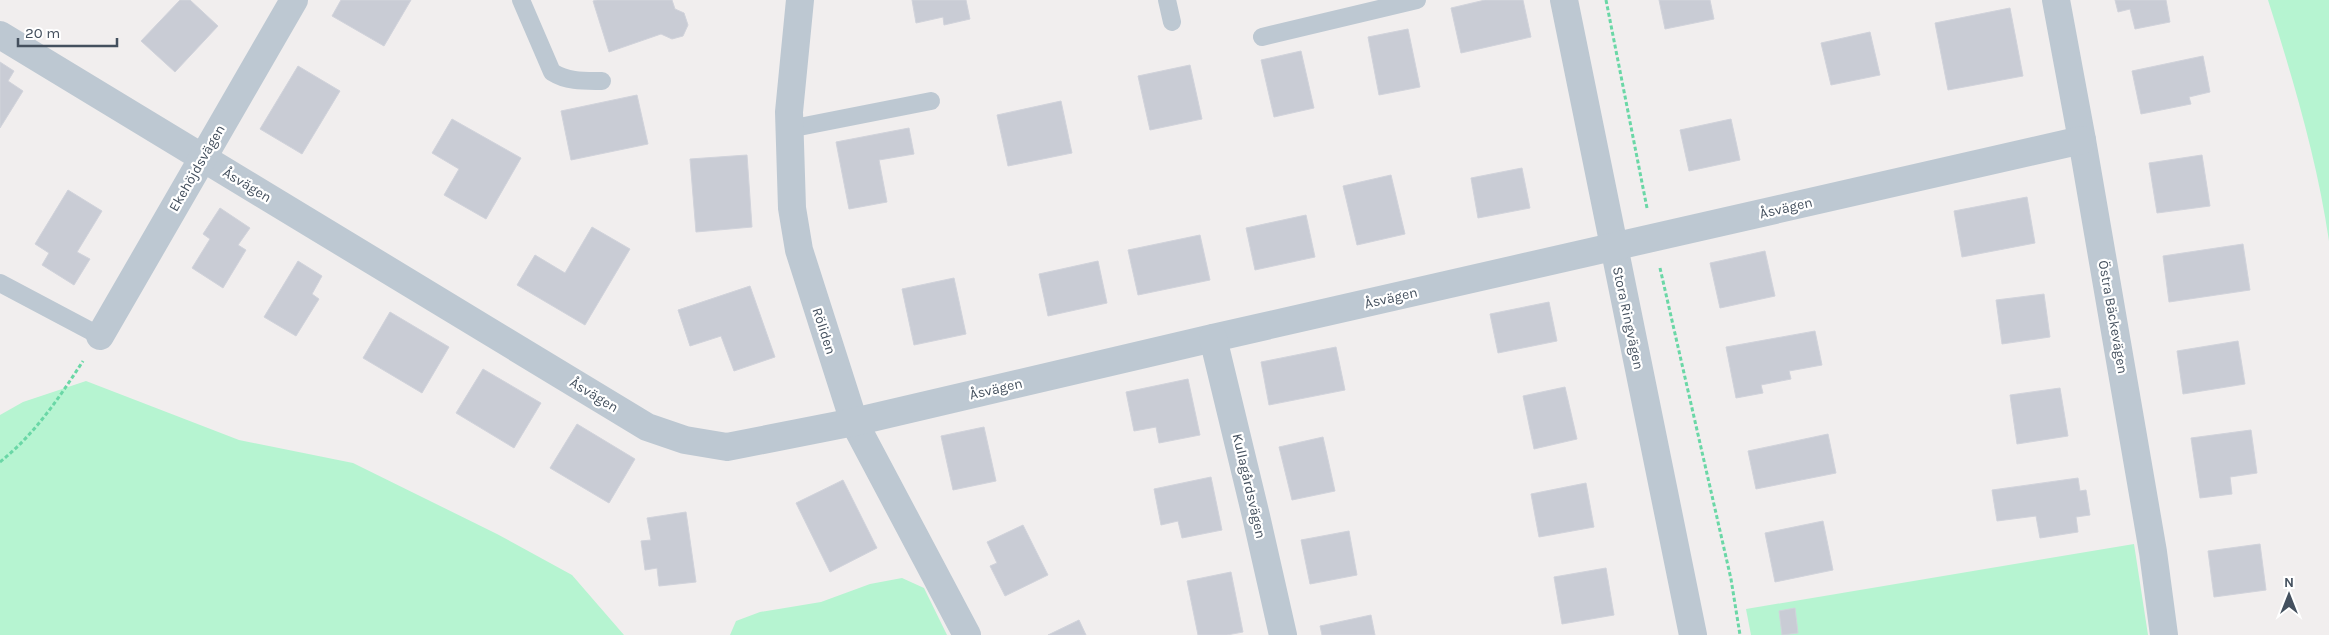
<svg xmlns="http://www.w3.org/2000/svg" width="2329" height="635" viewBox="0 0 2329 635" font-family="Karla,sans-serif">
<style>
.green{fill:#b6f4d1}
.building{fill:#c9ccd5;stroke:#d1d3db}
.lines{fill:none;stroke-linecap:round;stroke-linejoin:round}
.path{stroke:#6ad7a6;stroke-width:3;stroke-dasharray:4 2.5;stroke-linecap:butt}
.service{stroke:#bdc8d2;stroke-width:18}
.minor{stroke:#bdc8d2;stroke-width:28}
.labels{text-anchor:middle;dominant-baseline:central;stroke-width:4.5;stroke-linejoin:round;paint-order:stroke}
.street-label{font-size:14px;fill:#44505e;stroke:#fff}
</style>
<rect width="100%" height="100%" fill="#f1eeee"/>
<g class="green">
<path d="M2268 0H2329V241C2317 159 2293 79 2268 0Z"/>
<path d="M86 381 239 440 353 463 497 534 572 575 624 635H0V415L23 402Z"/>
<path d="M2134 544 2148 635H1751L1746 609Z"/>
<path d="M902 578 924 588 947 635H730L736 621 760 612 821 602 870 584Z"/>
</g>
<g class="building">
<path d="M180 0H190L218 26 175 72 141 41Z"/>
<path d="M341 0H411L384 46 332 16Z"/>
<path d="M597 0H672L675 9 684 13 688 25 683 36 672 39 661 34 609 52 593 1Z"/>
<path d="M912 0H966L970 19 944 25 943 17 916 23Z"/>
<path d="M1485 0H1523L1531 37 1461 53 1451 8Z"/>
<path d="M1659 0H1710L1714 19 1665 29Z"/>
<path d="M2115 0H2166L2170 22 2135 29 2130 9 2118 12Z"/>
<path d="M2010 8 2023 76 1948 90 1935 23Z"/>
<path d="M1408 29 1420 87 1379 95 1368 37Z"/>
<path d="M1870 32 1880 75 1831 85 1821 43Z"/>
<path d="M1301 51 1314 108 1274 117 1261 60Z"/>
<path d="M2203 56 2210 92 2189 97 2191 104 2141 114 2132 71Z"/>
<path d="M0 62 14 71 8 81 23 91 0 128Z"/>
<path d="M1190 65 1202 119 1150 130 1138 76Z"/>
<path d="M298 66 340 91 302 154 260 129Z"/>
<path d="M637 95 648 144 571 160 561 111Z"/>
<path d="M1061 101 1072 153 1008 166 997 115Z"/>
<path d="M452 119 521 158 486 219 444 195 459 169 432 153Z"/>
<path d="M1731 119 1740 160 1689 171 1680 130Z"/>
<path d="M909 128 914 154 879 160 887 202 849 209 836 142Z"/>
<path d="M747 155 752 227 696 232 690 159Z"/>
<path d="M2202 155 2210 206 2157 213 2149 163Z"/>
<path d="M1522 168 1530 208 1478 218 1471 178Z"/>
<path d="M1391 175 1405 234 1357 245 1343 186Z"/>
<path d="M68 190 102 211 77 252 90 259 74 285 42 265 49 253 35 244Z"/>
<path d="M2027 197 2035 243 1962 257 1954 211Z"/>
<path d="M220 208 250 228 238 245 246 250 223 288 192 268 210 239 203 234Z"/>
<path d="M1306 215 1315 257 1255 270 1246 228Z"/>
<path d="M592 227 630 249 585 325 517 285 535 255 565 273Z"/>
<path d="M1200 235 1210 280 1138 295 1128 250Z"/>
<path d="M2243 244 2250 290 2169 302 2163 256Z"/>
<path d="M1765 251 1775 296 1720 308 1710 263Z"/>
<path d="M298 261 322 276 312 294 319 299 296 336 264 317Z"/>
<path d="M1098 261 1107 303 1048 316 1039 274Z"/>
<path d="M954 278 966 334 914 345 902 289Z"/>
<path d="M750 286 775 357 734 371 721 336 690 346 678 310Z"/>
<path d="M2044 294 2050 337 2002 344 1996 300Z"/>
<path d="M1549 302 1557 341 1498 353 1490 314Z"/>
<path d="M390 312 449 347 422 393 363 358Z"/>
<path d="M1815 331 1822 365 1789 371 1791 379 1761 385 1763 393 1736 398 1726 347Z"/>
<path d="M2238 341 2245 384 2183 394 2177 351Z"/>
<path d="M1336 347 1345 390 1269 405 1261 362Z"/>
<path d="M483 369 541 403 514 448 456 413Z"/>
<path d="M1188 379 1200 435 1159 443 1156 427 1134 431 1126 392Z"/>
<path d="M1565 387 1577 439 1534 449 1523 396Z"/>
<path d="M2060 388 2068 436 2017 444 2010 395Z"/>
<path d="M577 424 635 459 609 503 550 468Z"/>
<path d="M984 427 996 481 953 490 941 436Z"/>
<path d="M2251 430 2257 473 2230 477 2232 494 2200 498 2191 438Z"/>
<path d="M1828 434 1836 473 1756 489 1748 451Z"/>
<path d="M1323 437 1335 491 1292 500 1279 447Z"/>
<path d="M1211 477 1222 530 1182 538 1178 521 1161 525 1154 489Z"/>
<path d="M2078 478 2080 491 2086 490 2090 515 2076 517 2078 532 2040 538 2036 516 1997 521 1992 490Z"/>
<path d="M843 480 877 548 830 572 796 503Z"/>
<path d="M1586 483 1594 527 1539 537 1531 494Z"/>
<path d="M686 512 696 582 659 586 657 568 645 570 641 541 651 540 647 518Z"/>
<path d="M1823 521 1833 570 1775 582 1765 533Z"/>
<path d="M1023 525 1048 575 1005 596 990 566 997 563 987 542Z"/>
<path d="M1349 531 1357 575 1310 584 1301 540Z"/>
<path d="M2260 544 2266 590 2214 597 2208 551Z"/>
<path d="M1606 568 1614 615 1562 624 1554 577Z"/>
<path d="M1231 572 1243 632 1227 635H1198L1187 581Z"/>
<path d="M1795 608 1798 633 1782 635 1779 611Z"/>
<path d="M1371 615 1375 635H1322L1320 626Z"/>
<path d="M1079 620 1086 635H1048Z"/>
</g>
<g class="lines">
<g class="path">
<path d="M1606 0 1647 208"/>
<path d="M1660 268 1731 579 1740 635"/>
<path d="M0 462C35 434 59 398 83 361"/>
</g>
<g class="service">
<path d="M521 0 552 72C568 82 584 81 602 81"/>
<path d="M1167 0 1172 22"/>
<path d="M1262 37 1417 0"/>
<path d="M789 129 931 101"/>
<path d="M0 283 100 336"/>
</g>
<g class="minor">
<path d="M800 0 789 112 792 208 799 250 854 422 967 635"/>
<path d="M1564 0 1693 635"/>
<path d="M2056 0 2082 140 2153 552 2164 635"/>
<path d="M0 35 647 427 685 440 727 447 854 422 1213 338 2082 140"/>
<path d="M100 336 294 0"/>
<path d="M1213 338 1256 516 1283 635"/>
</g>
</g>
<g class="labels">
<g class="street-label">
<text transform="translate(197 168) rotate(-60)">Ekehöjdsvägen</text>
<text transform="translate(247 185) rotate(31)">Åsvägen</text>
<text transform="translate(1786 208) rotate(-13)">Åsvägen</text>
<text transform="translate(1391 298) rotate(-13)">Åsvägen</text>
<text transform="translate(2113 317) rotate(80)">Östra Bäckevägen</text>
<text transform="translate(1628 318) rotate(78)">Stora Ringvägen</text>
<text transform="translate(824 331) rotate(72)">Röliden</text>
<text transform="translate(996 389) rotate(-13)">Åsvägen</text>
<text transform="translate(594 395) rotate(31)">Åsvägen</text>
<text transform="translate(1249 486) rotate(77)">Kullagårdsvägen</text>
</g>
</g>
<g transform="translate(2289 595)" stroke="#ffffff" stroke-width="4" paint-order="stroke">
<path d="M0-4L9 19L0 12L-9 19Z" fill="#44505e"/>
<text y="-8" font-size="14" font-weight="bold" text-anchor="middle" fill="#44505e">N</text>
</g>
<path d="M18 38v8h99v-8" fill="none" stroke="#44505e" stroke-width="2.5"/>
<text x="25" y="38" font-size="15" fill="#44505e" stroke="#ffffff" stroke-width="4" paint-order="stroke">20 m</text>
</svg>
